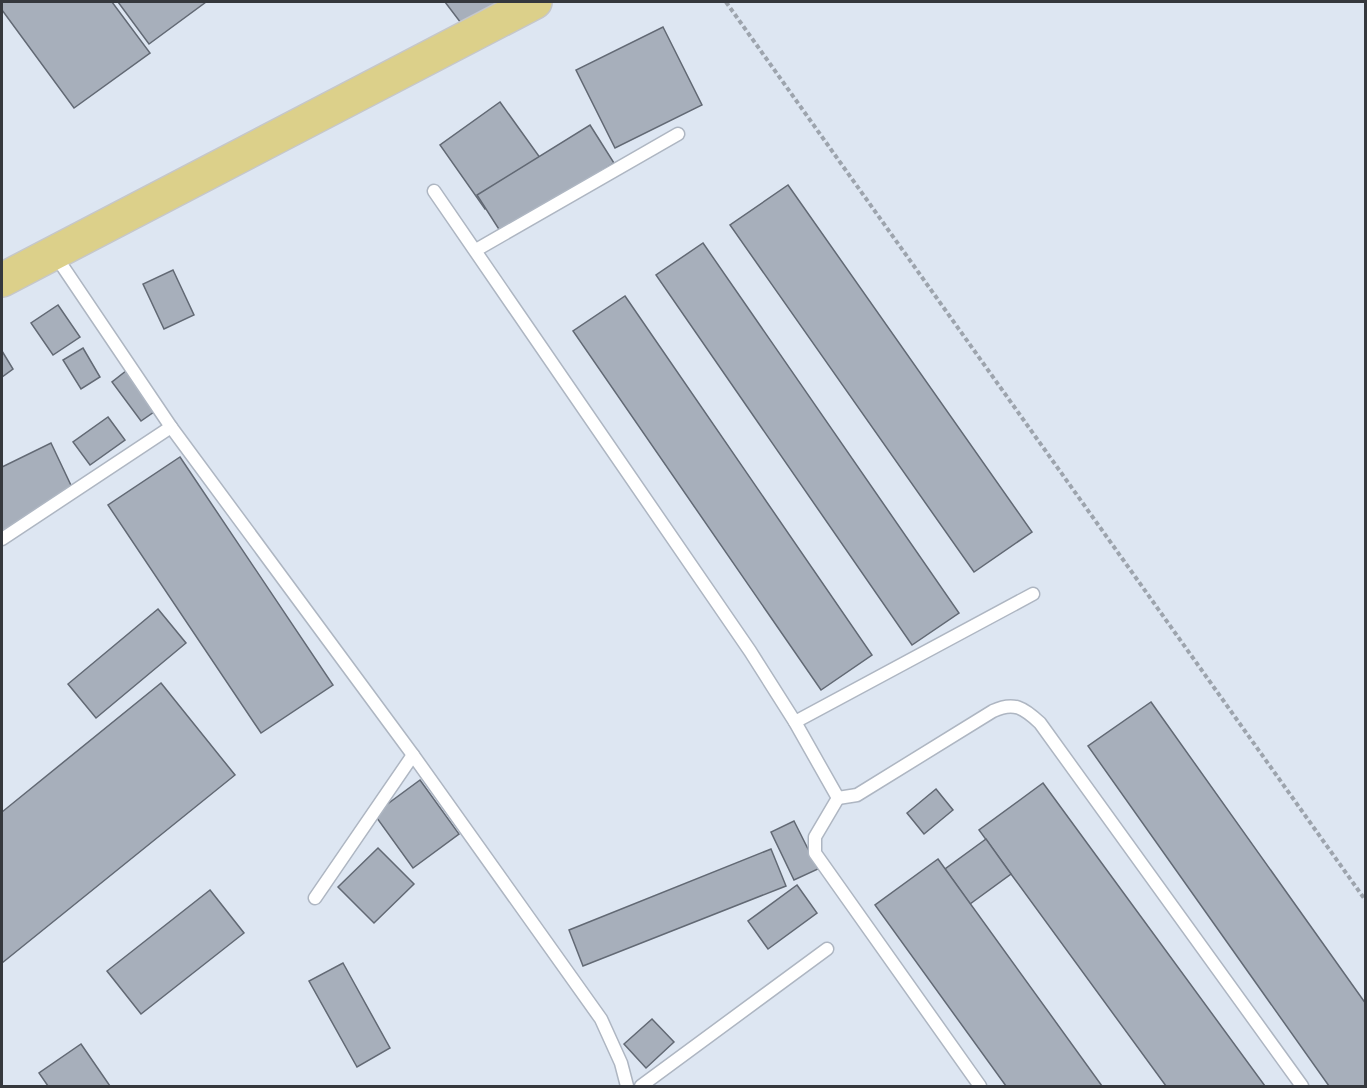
<svg xmlns="http://www.w3.org/2000/svg" width="1367" height="1088" viewBox="0 0 1367 1088" font-family="Helvetica,sans-serif">
<style>
.building{fill:#a7afbb;stroke:#626974;stroke-width:1.5}
.lines{fill:none;stroke-linecap:round;stroke-linejoin:round}
.lane-casing{stroke:#aeb6c2;stroke-width:15}
.primary-casing{stroke:#c6c7c9;stroke-width:36}
.path{stroke:#9da4ad;stroke-width:4;stroke-dasharray:4.5 3;stroke-linecap:butt}
.lane{stroke:#fff;stroke-width:12}
.primary{stroke:#dcd08a;stroke-width:33}
</style>
<rect width="100%" height="100%" fill="#dde6f2"/>
<g class="building">
<path d="M2 2H112L150 53 74 108 2 10Z"/>
<path d="M118 2H206L149 44Z"/>
<path d="M445 2H498L464 27Z"/>
<path d="M663 27 702 105 615 148 576 70Z"/>
<path d="M500 102 546 166 485 209 440 145Z"/>
<path d="M590 125 614 163 502 234 477 195Z"/>
<path d="M788 185 1032 532 974 572 730 225Z"/>
<path d="M703 243 959 613 912 645 656 275Z"/>
<path d="M173 270 194 315 164 329 143 284Z"/>
<path d="M625 296 872 655 821 690 573 331Z"/>
<path d="M58 305 80 337 53 355 31 323Z"/>
<path d="M83 348 100 377 81 389 63 360Z"/>
<path d="M2 351 13 369 2 377Z"/>
<path d="M131 367 161 407 141 421 112 382Z"/>
<path d="M108 417 125 440 90 465 73 442Z"/>
<path d="M51 443 76 496 2 532V467Z"/>
<path d="M180 457 333 685 261 733 108 505Z"/>
<path d="M158 609 186 643 96 718 68 684Z"/>
<path d="M161 683 235 775 2 963V812Z"/>
<path d="M1151 702 1366 1004V1086H1329L1088 746Z"/>
<path d="M420 780 459 834 413 868 374 814Z"/>
<path d="M1043 783 1265 1086H1166L1011 874 979 830Z"/>
<path d="M936 789 953 810 924 834 907 813Z"/>
<path d="M794 821 818 869 794 880 771 832Z"/>
<path d="M986 839 1011 874 970 904 945 869Z"/>
<path d="M378 848 414 884 374 923 338 887Z"/>
<path d="M771 849 786 886 583 966 569 930Z"/>
<path d="M938 859 1102 1086H1006L875 905Z"/>
<path d="M797 885 817 913 768 949 748 921Z"/>
<path d="M210 890 244 933 141 1014 107 971Z"/>
<path d="M343 963 390 1048 357 1067 309 981Z"/>
<path d="M652 1019 674 1042 646 1068 624 1044Z"/>
<path d="M81 1044 110 1086H48L39 1073Z"/>
</g>
<g class="lines">
<g class="lane-casing">
<g id="lane">
<path d="M434 191 750 651 795 722 838 798 815 837V853L980 1086"/>
<path d="M476 250 678 134"/>
<path d="M55 255 171 427 413 755 601 1019 621 1063 627 1086"/>
<path d="M2 539 171 427"/>
<path d="M795 722 1033 594"/>
<path d="M838 798 857 795 993 711C1014 701 1024 708 1040 723L1302 1086"/>
<path d="M315 898 413 755"/>
<path d="M641 1086 827 949"/>
</g>
</g>
<g class="primary-casing">
<path id="primary" d="M2 280 535 2"/>
</g>
<path class="path" d="M726 2 1366 901"/>
<use href="#lane" class="lane"/>
<use href="#primary" class="primary"/>
</g>
<rect width="1367" height="1088" fill="none" stroke="#35383d" stroke-width="6"/>
</svg>
